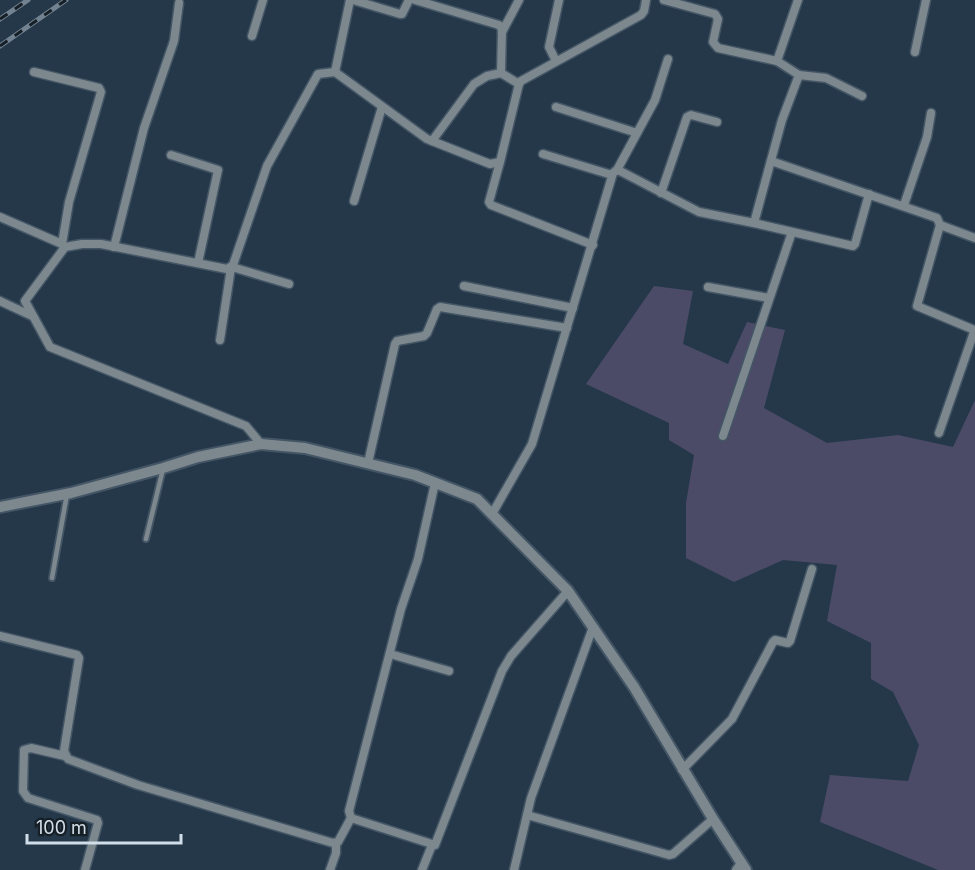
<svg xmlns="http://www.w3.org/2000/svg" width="975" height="870" viewBox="0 0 975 870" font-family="Inter,sans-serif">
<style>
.green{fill:#4b4b68}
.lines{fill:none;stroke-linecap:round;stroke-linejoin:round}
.service-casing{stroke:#445666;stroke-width:8}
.minor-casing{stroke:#445666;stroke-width:11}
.tertiary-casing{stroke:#445666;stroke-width:14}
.service{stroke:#7c888e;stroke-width:4.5}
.minor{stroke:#7c888e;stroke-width:8}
.tertiary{stroke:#7c888e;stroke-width:10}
.rail-casing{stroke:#728291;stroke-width:5}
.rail{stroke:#161f26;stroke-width:3;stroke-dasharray:9;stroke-linecap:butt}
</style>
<rect width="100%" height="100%" fill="#253849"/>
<path class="green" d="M654 286 693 291 683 344 728 364 747 322 785 330 764 408 827 443 898 435 953 447 975 400V870H938L820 822 830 775 908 781 919 745 893 692 871 679V643L827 621 837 565 783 560 734 582 686 558V503L694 455 669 440V423L586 384Z"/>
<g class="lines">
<g class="service-casing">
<g id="service">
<path d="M146 539 163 469"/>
<path d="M52 578 67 494"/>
</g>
</g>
<g class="minor-casing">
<g id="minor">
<path d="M353 0 400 14H402L409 0"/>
<path d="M415 0 499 25 502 29 501 73 519 84"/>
<path d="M664 0 715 14 718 19 713 42 718 48 777 61"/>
<path d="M502 32 519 0"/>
<path d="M252 36 263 0"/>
<path d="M915 52 926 0"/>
<path d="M556 61 549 47 559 0"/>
<path d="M34 72 99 88 101 92 69 202 62 244"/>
<path d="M335 72 350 0"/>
<path d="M799 75 826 78 862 96"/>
<path d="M556 107 637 133"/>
<path d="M432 141 474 84 487 76 501 73"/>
<path d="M543 154 612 175"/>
<path d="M171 155 218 170 198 263"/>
<path d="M771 161 937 218 940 225 917 306 972 329 974 332 939 433"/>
<path d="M500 162 489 202 491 205 593 245"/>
<path d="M617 170 655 100 668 59"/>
<path d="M661 193 687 117 691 115 717 122"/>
<path d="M354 201 382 107"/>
<path d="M904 205 927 137 931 113"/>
<path d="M0 217 62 244 64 247"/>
<path d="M754 223 853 246 855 244 869 194"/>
<path d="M940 225 975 238"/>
<path d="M114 247 144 128 174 41 179 3"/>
<path d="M232 267 289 284"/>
<path d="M464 286 573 308"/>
<path d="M708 287 769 298"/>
<path d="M0 301 32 316"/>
<path d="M220 340 231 268"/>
<path d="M723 436 792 232"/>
<path d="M261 444 246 426 50 347 25 301 65 247 82 244H101L227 269 233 265 267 166 318 74 335 72 427 139 490 164 500 162 519 84 521 81 641 15 644 11 646 0"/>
<path d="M368 463 395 344 397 341 424 336 427 333 437 309 440 307 567 328"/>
<path d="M435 483 418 559 401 609 349 811 351 818 435 845 502 671 511 656 568 591"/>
<path d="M492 514 532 444 613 173 617 170 620 171 699 212 754 223 782 120 799 75 777 61 798 0"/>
<path d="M0 636 77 655 79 658 64 751 68 759 138 785 333 843 338 842 351 818"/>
<path d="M390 654 449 671"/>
<path d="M65 756 31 748 24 750 23 791 28 798 97 820 98 823 85 870"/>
<path d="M682 770 732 719 773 642 775 640 788 643 790 641 812 569"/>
<path d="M527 815 669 855 673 854 713 819"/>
<path d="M330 870 336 853V843"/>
<path d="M422 870 432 845"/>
<path d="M514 870 531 798 593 627"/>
<path d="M736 870 741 863"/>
</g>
</g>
<g class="tertiary-casing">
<path id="tertiary" d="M0 507 71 493 163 468 198 457 261 444 305 448 415 475 477 499 568 591 634 687 713 819 746 870"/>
</g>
<use href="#service" class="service"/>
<use href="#minor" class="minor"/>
<use href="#tertiary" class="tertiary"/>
<g class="rail-casing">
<g id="rail">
<path d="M0 19 28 0"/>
<path d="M0 46 66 0"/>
</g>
</g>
<use href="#rail" class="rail"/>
</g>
<path d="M27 834v9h154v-9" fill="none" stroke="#d1dde8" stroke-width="3"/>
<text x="36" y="834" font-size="18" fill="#d1dde8" stroke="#161f26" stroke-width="4.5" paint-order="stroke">100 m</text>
</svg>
